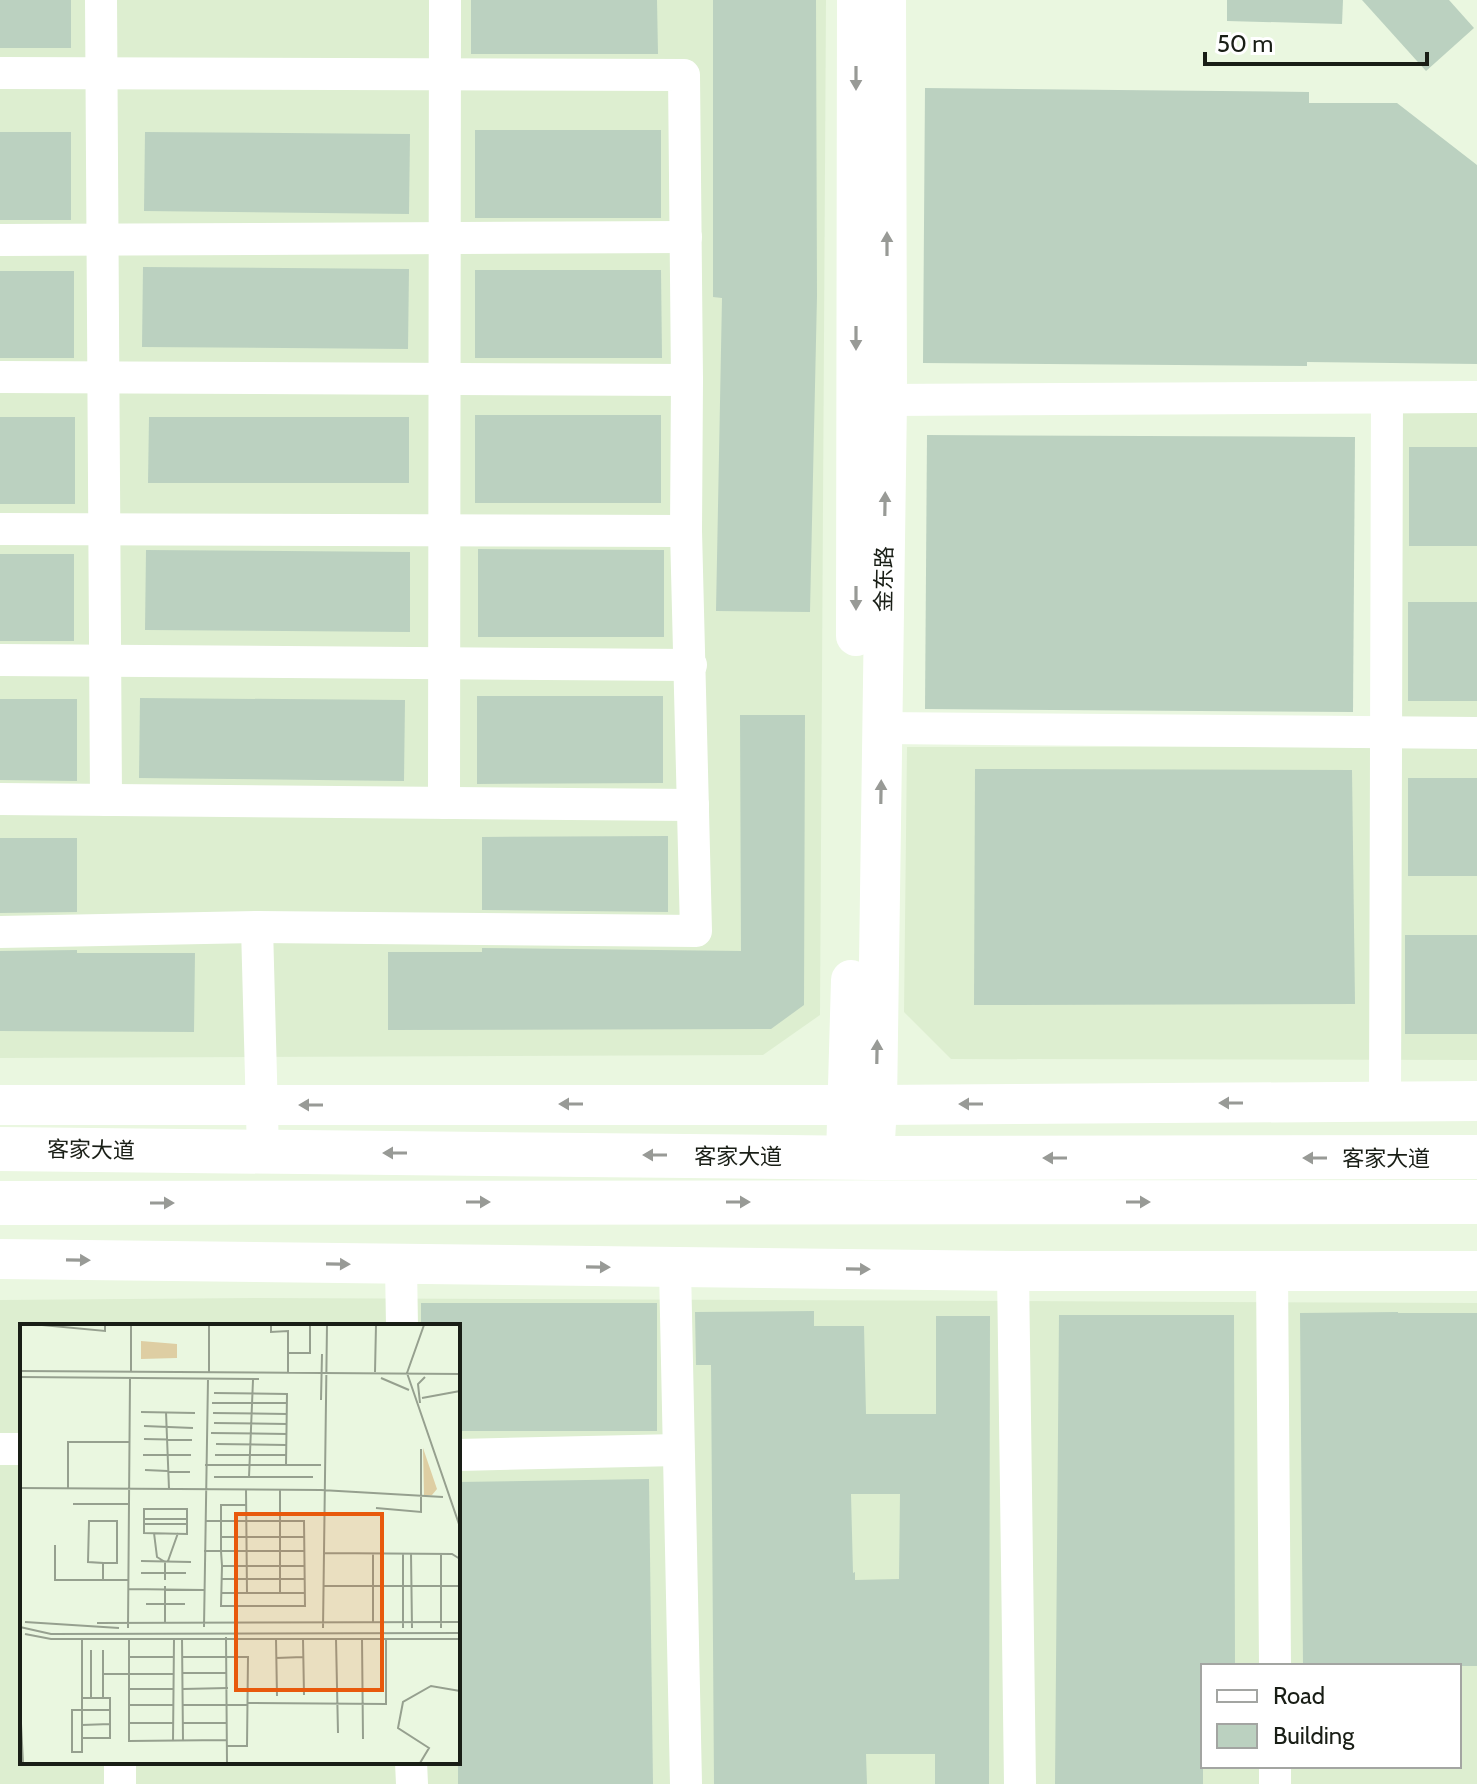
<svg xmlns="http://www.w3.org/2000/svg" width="1477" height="1784" viewBox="0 0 1477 1784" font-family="Cabin,'Noto Sans SC',sans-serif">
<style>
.built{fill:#ddeed0;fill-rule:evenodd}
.building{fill:#bbd1c0;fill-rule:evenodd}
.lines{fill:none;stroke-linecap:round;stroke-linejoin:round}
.minor{stroke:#fff;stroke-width:32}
.tertiary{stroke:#fff;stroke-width:40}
.primary{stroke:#fff;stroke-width:44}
.oneway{fill:#989a96}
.labels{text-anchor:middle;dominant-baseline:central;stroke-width:7;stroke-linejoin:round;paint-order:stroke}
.street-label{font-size:22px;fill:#191e16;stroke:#fff}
.inset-road{fill:none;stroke:#96a08f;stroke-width:2}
.view{fill:#e8590c;fill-opacity:0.15;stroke:#e8590c;stroke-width:4}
.inset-edge{fill:none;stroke:#191e16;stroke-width:4}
</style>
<rect width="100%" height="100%" fill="#eaf7e0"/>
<g class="built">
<path d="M0 0H826L820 1015 763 1055 0 1058Z"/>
<path d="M1378 386H1477V1060L951 1059 904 1012 907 747H1370Z"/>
<path d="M255 1298 1477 1303V1784H0V1300ZM22 1326H458V1762H22ZM1203 1666H1459V1766H1203Z"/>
</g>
<g class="building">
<rect x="0" y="0" width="71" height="48"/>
<path d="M471 0H657L658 54H471Z"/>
<path d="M713 0H816L817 296 810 612 716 611 722 298 713 297Z"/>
<path d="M1227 0H1343L1342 24 1227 21Z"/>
<path d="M1362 0H1449L1474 28 1426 71Z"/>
<path d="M925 88 1309 92V103H1397L1477 165V364L1307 362V366L923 363Z"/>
<rect x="475" y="130" width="186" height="88"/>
<rect x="0" y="132" width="71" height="88"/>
<path d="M145 132 410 134 409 214 144 211Z"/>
<path d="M143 267 409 269 408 349 142 347Z"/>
<path d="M475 270H661L662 358H475Z"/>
<rect x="0" y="271" width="74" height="87"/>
<rect x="475" y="415" width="186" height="88"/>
<rect x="0" y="417" width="75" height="87"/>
<path d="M149 417H409V483H148Z"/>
<path d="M927 435 1355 437 1353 712 925 709Z"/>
<rect x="1409" y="447" width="68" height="99"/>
<path d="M478 549 664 550V637H478Z"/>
<path d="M146 550 410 552V632L145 630Z"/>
<rect x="0" y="554" width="74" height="87"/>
<rect x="1408" y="602" width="69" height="99"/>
<path d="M477 696H663V783L477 784Z"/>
<path d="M140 698 405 700 404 781 139 778Z"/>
<path d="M0 699H77V781L0 780Z"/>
<path d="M740 715H805L804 1005 771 1029 388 1030V952H482V948L741 951Z"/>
<path d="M975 769 1352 770 1355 1004 974 1005Z"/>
<rect x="1408" y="778" width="69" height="98"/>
<path d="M668 836V912L482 910V837Z"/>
<path d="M0 838H77V912L0 913Z"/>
<rect x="1405" y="935" width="72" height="99"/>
<path d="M77 950V953H195L194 1032 0 1031V951Z"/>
<path d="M421 1303H657V1431H458V1326H421Z"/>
<path d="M814 1311V1326H864L866 1414H936V1316H990L989 1784H935V1754H866L867 1784H714L711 1365H696L695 1312ZM851 1494H900L899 1579 855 1580V1572L853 1573Z"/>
<path d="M1398 1312V1313H1477V1666H1303L1300 1313Z"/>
<path d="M1059 1315H1234L1235 1666H1203V1784H1055Z"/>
<path d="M649 1479 653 1784H458V1482Z"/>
</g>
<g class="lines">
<g class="minor">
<path d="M101 0 106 800"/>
<path d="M0 73 684 75 687 380 686 531 696 931 257 927 0 932"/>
<path d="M0 240 686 237"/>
<path d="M0 377 687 380"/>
<path d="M887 400 1477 397"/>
<path d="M0 529 686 531"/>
<path d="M0 660 691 665"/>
<path d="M882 728 1477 733"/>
<path d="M0 799 693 805"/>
<path d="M444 803 445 0"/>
<path d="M257 927 263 1152"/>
<path d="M1385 1102 1387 398"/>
<path d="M401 1265 402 1326"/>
<path d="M675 1268 686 1784"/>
<path d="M1013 1271 1020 1784"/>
<path d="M1272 1271 1275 1666"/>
<path d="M0 1449H22"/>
<path d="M458 1455 678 1450"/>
<path d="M411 1762 412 1784"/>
<path d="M1275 1766V1784"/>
<path d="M120 1784V1762"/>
</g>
<g class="tertiary">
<path d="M856 636 857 0"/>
<path d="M0 1105H877L1477 1101"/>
<path d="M846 1157 851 980"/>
<path d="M874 1158 877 1105 887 400 886 0"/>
<path d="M0 1259 1013 1271H1477"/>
</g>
<g class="primary">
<path d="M0 1149 874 1158 1477 1157"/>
<path d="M0 1203 1477 1202"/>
</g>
</g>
<defs><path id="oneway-solid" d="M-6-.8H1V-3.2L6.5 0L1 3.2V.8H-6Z" transform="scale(2)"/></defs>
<g class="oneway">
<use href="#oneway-solid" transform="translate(856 78) rotate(90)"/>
<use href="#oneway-solid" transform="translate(887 244) rotate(-90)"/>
<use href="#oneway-solid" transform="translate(856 338) rotate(90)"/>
<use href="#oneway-solid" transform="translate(885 504) rotate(-89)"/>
<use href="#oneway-solid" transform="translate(856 598) rotate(90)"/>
<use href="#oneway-solid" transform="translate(881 792) rotate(-89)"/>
<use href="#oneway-solid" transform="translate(877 1052) rotate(-89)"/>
<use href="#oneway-solid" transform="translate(1231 1103) rotate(180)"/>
<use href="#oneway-solid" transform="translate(571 1104) rotate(180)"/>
<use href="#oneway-solid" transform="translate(971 1104) rotate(180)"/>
<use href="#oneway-solid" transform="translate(311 1105) rotate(180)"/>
<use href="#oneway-solid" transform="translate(395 1153) rotate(-180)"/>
<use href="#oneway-solid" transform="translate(655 1155) rotate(-180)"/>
<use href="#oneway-solid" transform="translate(1055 1158) rotate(180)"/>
<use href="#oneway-solid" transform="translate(1315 1158) rotate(180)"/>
<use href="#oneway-solid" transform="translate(478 1202)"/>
<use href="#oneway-solid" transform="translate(738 1202)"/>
<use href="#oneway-solid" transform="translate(1138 1202)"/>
<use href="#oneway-solid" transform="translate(162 1203)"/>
<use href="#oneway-solid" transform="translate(78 1260) rotate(1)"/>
<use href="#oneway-solid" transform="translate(338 1264) rotate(1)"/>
<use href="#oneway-solid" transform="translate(598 1267) rotate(1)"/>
<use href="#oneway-solid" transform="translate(858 1269) rotate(1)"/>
</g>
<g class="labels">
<g class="street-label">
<text transform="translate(884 579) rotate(-89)">金东路</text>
<text transform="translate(91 1150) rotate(1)">客家大道</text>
<text x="738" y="1156">客家大道</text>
<text x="1386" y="1158">客家大道</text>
</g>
</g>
<g transform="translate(20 1324)">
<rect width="440" height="440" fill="#eaf7e0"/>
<path d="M121 17 157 20V34L121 35ZM403 124 417 165 412 171 404 172Z" fill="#decea3"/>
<path class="inset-road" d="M22 1 85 7V1M111 1V47M251 1V8L268 7V49M268 29H290V1M0 47 440 50M189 48V1M355 48 356 1M387 49 404 1M387 49 440 203M0 53 239 55M361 54 389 66M194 69 267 70 266 141M402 74 440 67M301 76 302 30M192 79H267M400 79 398 60 405 53M121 88 175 89M146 88 149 165M193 89 267 90M194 99 267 100M124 102 173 104M191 109 267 110M124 115 172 116M196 120 266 121M123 131H171M195 131H266M185 141H301M125 146 170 148M194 153H293M229 153 233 56M0 164 301 166 423 173M48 164V118H109M226 165 227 269M53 180H109M356 184 401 188V125M124 185H167V210L124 209ZM124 195H167M185 197H284L285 282H201L202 242 201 227V181H226M124 200H167M134 209 137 233 145 238V256M201 213H284M35 221V256H108M184 227H284M304 229 432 230 440 235M383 229V304M391 229 392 304M121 237 171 238M148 237 158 209M202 242H284M121 249H166M201 255H284M83 256V239L68 238 69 197H97V239H83M303 262H440M108 265 184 266M201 269H285M260 269V166M126 280H165M5 298 99 304M77 299 440 298M145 299V262M353 299V229M0 303 31 310 440 309M184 303 188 55M108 304 110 55M303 304 307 1M421 304V229M5 310 31 315H440M206 313 207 439M162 314 163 417M109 315V417L207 416M256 315 257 372M283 315 284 371M316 315 318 409M342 315 343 415M62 316V428H52V386H90M71 326V374M109 333H154M163 333H228L227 422H207M256 334 283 333M163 349H207M83 350H154M109 365H154M163 365 208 364M62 374H90V414H62M83 374V326M228 379 366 380V316M0 380 3 439M109 381H154M163 381H228M110 399H154M163 399H207M62 401 90 400M153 417 154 315M400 439 409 424 378 404 383 378 411 362 440 367"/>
<path class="view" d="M216 190H362V366H216Z"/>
<rect width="440" height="440" class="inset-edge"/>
</g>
<rect x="1201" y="1664" width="260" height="104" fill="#ffffff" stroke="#a3a5a2" stroke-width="2"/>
<rect x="1217" y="1690" width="40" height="12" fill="#ffffff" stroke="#a3a5a2" stroke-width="2"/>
<text x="1273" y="1704" font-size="24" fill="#191e16">Road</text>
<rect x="1217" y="1724" width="40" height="24" fill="#bbd1c0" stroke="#a3a5a2" stroke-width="2"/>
<text x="1273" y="1744" font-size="24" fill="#191e16">Building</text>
<path d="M1205 52v12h222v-12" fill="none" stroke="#191e16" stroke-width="4"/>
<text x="1217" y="52" font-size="24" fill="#191e16" stroke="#ffffff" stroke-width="6" paint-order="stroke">50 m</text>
</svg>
